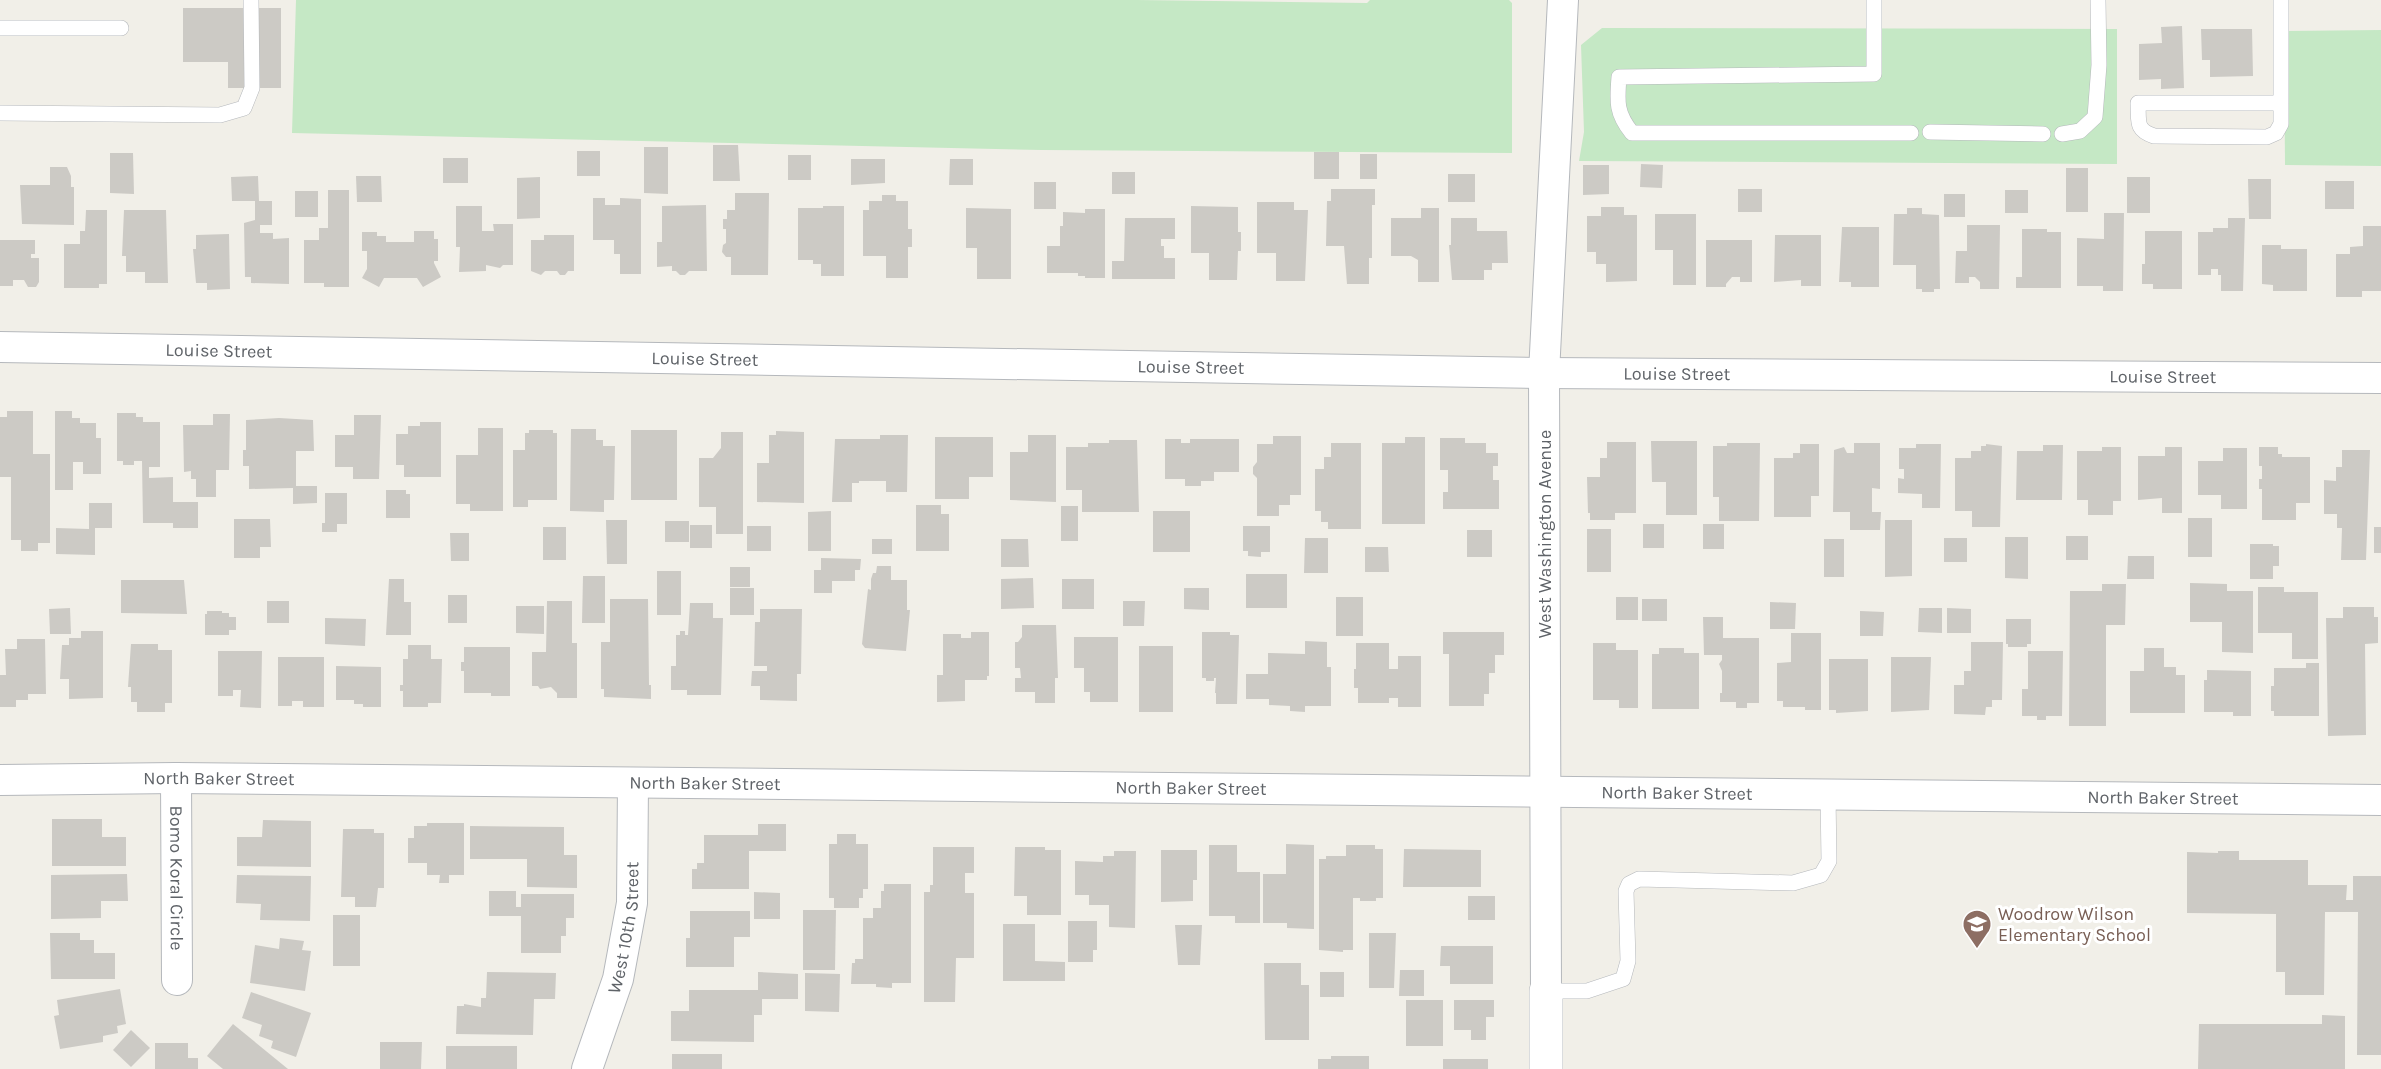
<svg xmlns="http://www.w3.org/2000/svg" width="2381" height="1069" viewBox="0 0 2381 1069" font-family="Karla,sans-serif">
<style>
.green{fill:#c5e8c5}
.building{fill:#cccac5}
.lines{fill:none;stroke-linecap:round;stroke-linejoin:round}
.service-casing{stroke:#b5b8bc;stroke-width:16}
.minor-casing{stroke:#b5b8bc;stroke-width:32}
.tertiary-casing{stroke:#b5b8bc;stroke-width:34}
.service{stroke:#fff;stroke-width:15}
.minor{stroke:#fff;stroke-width:30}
.tertiary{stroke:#fff;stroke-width:33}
.labels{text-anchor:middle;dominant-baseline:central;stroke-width:6;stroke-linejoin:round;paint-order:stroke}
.street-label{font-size:18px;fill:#5f6368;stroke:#fff}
.education-label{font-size:18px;fill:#785e54;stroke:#fff;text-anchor:start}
</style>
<rect width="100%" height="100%" fill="#f1efe8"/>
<g class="green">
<path d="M296 0H1137L1367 3 1370 0H1509L1512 3V153L1042 150 292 133Z"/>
<path d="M1602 28 2117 29V164L1579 161 1584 132 1581 45Z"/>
<path d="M2381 30V166L2285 165 2284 31Z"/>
</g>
<g class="building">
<path d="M183 8H281V88H228V62H183Z"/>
<path d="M2182 26 2184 88 2161 89V79L2139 80V44L2162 43 2161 27Z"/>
<path d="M2201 29H2252L2253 76 2210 77V60H2202Z"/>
<path d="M713 145H738L740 181H713Z"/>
<path d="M644 147H668V194L644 193Z"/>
<rect x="577" y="151" width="23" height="25"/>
<rect x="1314" y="152" width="25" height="27"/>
<path d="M110 153H133L134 194 110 193Z"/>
<rect x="1360" y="154" width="17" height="25"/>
<rect x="788" y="155" width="23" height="25"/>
<rect x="443" y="158" width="25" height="25"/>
<path d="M851 159H885V183L851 185Z"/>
<path d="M950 159H973V185H949Z"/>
<path d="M1641 164 1663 165 1662 188 1640 187Z"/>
<path d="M1583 165H1609V194L1583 195Z"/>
<path d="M50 167H67L71 176V187H74V225L22 224 20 185H50Z"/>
<rect x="2066" y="168" width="22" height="44"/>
<rect x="1112" y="172" width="23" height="22"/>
<rect x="1448" y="174" width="27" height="28"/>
<path d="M258 176 259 201H272V225H260V233H273V239L289 238V284L251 283V277H245L244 223 255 220V201H232L231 177Z"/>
<path d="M356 176H381L382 202H357Z"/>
<path d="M540 177V218L517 219V178Z"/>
<rect x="2127" y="177" width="23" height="36"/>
<path d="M2248 179H2271V219H2249Z"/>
<rect x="2325" y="181" width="29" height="28"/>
<rect x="1034" y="182" width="22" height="27"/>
<path d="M1331 189H1375V205H1372V258H1369V284H1347L1344 246H1326L1327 201H1331Z"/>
<rect x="1738" y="189" width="24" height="23"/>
<path d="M328 190H349V287H324V283H304V240H319V228H328Z"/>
<rect x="2005" y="190" width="23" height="23"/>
<rect x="295" y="191" width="23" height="26"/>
<path d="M735 193H769L768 275H731V257H726L722 252 723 245 726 243V229H723V219H727V210H735Z"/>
<rect x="1944" y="194" width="21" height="23"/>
<path d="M882 195H896V201H908V229H912V247H908V278H886V256H863V210H869V201H882Z"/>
<path d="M593 198H605V205H620V198L641 199V274H620V254H614V240H593Z"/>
<path d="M1257 202H1294V210H1308L1305 281H1276V253H1257Z"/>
<path d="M706 205 707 271H689L685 275H680L676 271H672V266L657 267V242H662V206Z"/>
<path d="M456 206H482V231H494L493 224H513V265H503L500 268 486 265V271L459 272 460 247H456Z"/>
<path d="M823 206H844V276H821V264H813V260H798V208H823Z"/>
<path d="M1191 206 1238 207V232H1241V251H1238L1237 280H1209V253H1191Z"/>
<path d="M1601 207H1624V215H1637V281L1606 282V264H1596V252H1587V216H1601Z"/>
<path d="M966 208 1011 209V279H977V248H966Z"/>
<path d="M1421 208H1439V282H1418V260L1411 256H1391V218H1421Z"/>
<path d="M1907 208H1922V214L1939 215 1940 289H1934V292H1922V289H1916V265H1893L1894 214H1907Z"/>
<path d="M1085 209H1105V278H1085V276H1078V273H1047V246H1060V226H1063V212L1085 213Z"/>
<path d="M86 210H107V284H99V288H64V244H80V231H85Z"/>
<path d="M124 210H166L168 283H145V272H126V256H122Z"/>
<path d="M2104 213H2124L2123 291H2103V286H2077V238L2104 239Z"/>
<path d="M1655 214H1696V285H1673V250H1655Z"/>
<path d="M1125 218H1175V239H1161V246H1164V258H1175V279H1112V261H1124Z"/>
<path d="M1451 218H1477V231H1507L1508 263H1492V270H1484V280H1452L1449 245H1451Z"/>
<path d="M2228 218H2245L2243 291H2221V275H2218V269H2211V275H2198V232H2213V228H2228Z"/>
<path d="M1967 225H2000L1999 289H1980V282L1975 277H1969V283H1955L1956 251H1967Z"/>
<path d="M2363 226H2381V291H2362V297H2336V254H2350V247L2363 246Z"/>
<path d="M1842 227H1879V287H1851V282H1839Z"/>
<path d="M2022 229H2047V232H2061V288H2016V277H2022Z"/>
<path d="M414 231H434V239H438V261H434V263L441 277 423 287 417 278H384L379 287 362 278 367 269V251H362V232H377V236H386V242H414Z"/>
<path d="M2145 231H2182V289H2153V284H2142V264H2145Z"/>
<path d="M229 234 230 289 207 290V283H196L193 249H196V235Z"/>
<path d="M544 235H574V271H568L565 275H560L557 271H545L541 275 531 271V240H544Z"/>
<path d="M1775 235H1821V286H1801V280L1774 282Z"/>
<path d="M0 240H35V254H31V258H39V282L36 287H28L24 280H13V286H0Z"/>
<path d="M1706 240H1752V282H1740V277H1732L1726 284V287H1706Z"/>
<path d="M2262 245H2281V249H2307V291H2273V285L2262 284Z"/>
<path d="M7 411H33V454H50V543H38V551H21V540H11V477H0V417H7Z"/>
<path d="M55 411H72V418H80V423H96V438H101V474H83V462H73V490H55Z"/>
<path d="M117 413H136V417H143V422H160V467H149V478L173 477V502H198V528H173V523H143L142 461H134V465H123V461H117Z"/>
<path d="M213 414H230L229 470H216V497H196V479H191V471L184 472 183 425H213Z"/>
<path d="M354 415H381L379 479H353V467H335V435H354Z"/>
<path d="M279 418 313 420 314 451H296V486H317V503L293 504V488L249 489V466H243V450H246V420Z"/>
<path d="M420 422H441V477H404V465H396V434H408V426H420Z"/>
<path d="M478 428H503V511H470V504H456V455H478Z"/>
<path d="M571 429H596V440H603V446H615L614 500H604V512L570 511Z"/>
<path d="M529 430H553V433H557V500H528V507H513V450H525V433H529Z"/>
<rect x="631" y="430" width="46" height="70"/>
<path d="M776 431 804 432V503L757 502V463H769V435H776Z"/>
<path d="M721 432H743V534H716V507H699V458H713L721 448Z"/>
<path d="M880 435H908L907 492H886V481H859V483H852V502H832L835 439H880Z"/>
<path d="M1028 435H1056V502L1010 500V452H1028Z"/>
<path d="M1273 436H1301V495H1290V505H1279V516H1257V478L1253 474V467L1257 462V444H1273Z"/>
<path d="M935 437H993V477H969V499H935Z"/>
<path d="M1405 437H1425V524H1382V443H1405Z"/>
<path d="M1440 438H1465V443H1486V453H1498V466H1493V480H1499V509H1443V492H1448V470H1440Z"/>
<path d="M1165 439H1181V443H1190V439H1239V472H1214V481H1201V486H1185V479H1165Z"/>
<path d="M1109 440H1137L1139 512H1082V490H1066V447H1088V443H1109Z"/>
<path d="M1651 441H1697V515H1666V482H1652Z"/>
<path d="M1607 442H1636V513H1615V520H1590V513H1588L1587 477H1600V458H1607Z"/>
<path d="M1331 443H1361V529H1328V522H1321V511H1315V469H1324V457H1331Z"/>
<path d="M1727 443H1760L1759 521H1719V497H1713V446H1727Z"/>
<path d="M1854 443H1880V489L1872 488V512H1881L1880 530H1850V512H1833L1834 450 1844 447 1847 453H1854Z"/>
<path d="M1800 444H1819V496H1811V517H1774V458H1793V453H1800Z"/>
<path d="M1916 444H1941L1940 508H1922V494L1898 493V478L1904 479V469H1899V448H1916Z"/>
<path d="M1986 444 2002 446 2000 527H1972V511H1955V458H1971V451H1981V446H1986Z"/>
<path d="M2043 445H2063L2062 500H2016L2017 451H2043Z"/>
<path d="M2102 447H2121V501H2113V515H2088V500H2077V451H2102Z"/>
<path d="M2165 447H2182V513H2162V498L2138 500V456H2165Z"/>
<path d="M2259 447H2278V454H2282V457H2310V503H2296V520H2262V489H2259V479H2262V466H2259Z"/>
<path d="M2223 448H2247V509H2221V495H2198V461H2223Z"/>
<path d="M2342 450H2370L2366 560H2341L2342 528H2337V514H2324V480L2336 481V467H2342Z"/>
<path d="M386 490H406V494H410V518H386Z"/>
<path d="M325 493H347V524H337V532H322V523H325Z"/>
<path d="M89 503H112V528H95V555L56 554V528L89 529Z"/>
<path d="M916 505H941V514H949V551H916Z"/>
<rect x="1061" y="506" width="17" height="35"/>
<path d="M831 511V551H808V512Z"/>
<rect x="1153" y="511" width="37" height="41"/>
<rect x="2188" y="518" width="24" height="39"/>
<path d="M234 519H270L271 547H260V558H234Z"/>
<path d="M606 520H627V564H607Z"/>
<path d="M1885 520H1912V576L1885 577Z"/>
<rect x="665" y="521" width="24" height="21"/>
<rect x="1643" y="524" width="21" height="24"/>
<rect x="1703" y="524" width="21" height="25"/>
<rect x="690" y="525" width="22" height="23"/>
<rect x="747" y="526" width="24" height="25"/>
<path d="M1243 526H1270V552H1261V557L1248 556V551H1243Z"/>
<rect x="543" y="527" width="23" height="33"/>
<rect x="2374" y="527" width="7" height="26"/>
<rect x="1587" y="529" width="24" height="43"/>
<rect x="1467" y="530" width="25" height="27"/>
<path d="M450 533H469V561H451Z"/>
<rect x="2066" y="536" width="22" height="24"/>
<path d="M2005 537H2028V579L2005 578Z"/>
<path d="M1305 538H1328V573H1304Z"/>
<rect x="1944" y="538" width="23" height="24"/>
<rect x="872" y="539" width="20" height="15"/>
<path d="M1001 539H1028L1029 567H1001Z"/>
<rect x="1824" y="539" width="20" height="38"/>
<path d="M2250 544H2273V546H2279V566H2273V579H2250Z"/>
<path d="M1365 547H1388L1389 572H1365Z"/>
<path d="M2128 556H2154V579H2127Z"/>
<path d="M821 558 861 559 860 570H855V581H832V593H814V570H821Z"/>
<path d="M877 566H891V580H907V610H910L906 651 865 648 862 644 868 589 871 590V579L873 573H876Z"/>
<rect x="730" y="567" width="20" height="20"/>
<rect x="657" y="571" width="24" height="44"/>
<rect x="1246" y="574" width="41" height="34"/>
<path d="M583 576H605V623H582Z"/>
<path d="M1033 578 1034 608 1001 609V579Z"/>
<path d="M389 579H404V602H411V635H386Z"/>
<rect x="1062" y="579" width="32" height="30"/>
<path d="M121 580H184L187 614 121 613Z"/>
<path d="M2190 583 2227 584V591H2253V653L2222 652V622H2190Z"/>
<path d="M2102 584H2126L2125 625H2106V726H2069L2070 591H2102Z"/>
<path d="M2258 587H2284V592H2318V659H2292V633H2258Z"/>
<rect x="730" y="588" width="24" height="27"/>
<path d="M1184 588H1209V610L1184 609Z"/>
<rect x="448" y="595" width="19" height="28"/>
<rect x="1336" y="597" width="27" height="39"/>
<rect x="1616" y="597" width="22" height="23"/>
<path d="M610 599H648L649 685H651V699L604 697V689H601V642H610Z"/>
<rect x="1642" y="599" width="25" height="22"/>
<rect x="267" y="601" width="22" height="22"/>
<path d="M547 601H572V643H577V698H557V693L551 687 540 689 538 686H532V652H546Z"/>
<path d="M1123 601H1145L1144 626H1123Z"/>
<path d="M1770 602 1796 603 1795 629H1770Z"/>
<path d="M690 603H713V618H723L721 695H687V690H671V666H676V635H680V631H685V635H688Z"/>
<path d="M516 606H544V634L516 633Z"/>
<path d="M2343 607H2374V617H2378V643L2365 644 2366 735 2328 736 2326 618H2343Z"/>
<path d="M70 608 71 634H50L49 609Z"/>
<path d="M1919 608H1942V633L1918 632Z"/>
<path d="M1947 608 1971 609V633H1947Z"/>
<path d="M760 609H802L801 674H797V701L760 700V686H751L752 671H767V666H754L755 622H760Z"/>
<path d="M207 611H222V613H229V617H236V630H229V635H205V614H207Z"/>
<path d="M1860 611 1884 612 1883 636H1860Z"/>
<path d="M1703 617H1723V638H1759V703H1747V708H1736V702H1720V693H1722V671L1719 664 1722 660V655H1704Z"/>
<path d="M325 618 366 619 365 646 325 644Z"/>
<path d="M2006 619H2031V644H2027V647H2008V644H2006Z"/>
<path d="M1022 625H1056L1058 678H1055V703H1035V692H1015V678H1021L1020 668H1015V642H1018L1022 637Z"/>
<path d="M81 631H103V698L69 699V679H60L62 645H69V638H81Z"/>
<path d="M971 632H989V676H987V680H965V701L937 702V675H943V634H961V638H971Z"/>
<path d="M1202 632H1230V635H1239L1237 704H1216V693H1215L1216 678H1214V681H1206V678H1202Z"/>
<path d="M1443 632H1504V655H1495V673H1489V694H1484V706H1449V654H1443Z"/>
<path d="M1791 633H1821V710H1805V707H1783V701H1777V663L1791 662Z"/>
<path d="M1074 637H1118V702H1090V692H1084V668H1074Z"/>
<path d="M17 639H45L46 694H28V700H16V707H0V675H6L5 649H17Z"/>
<path d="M1305 641 1327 642V667H1331V706H1305V712L1290 711V706L1269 705V699H1246V674H1268V653L1305 654Z"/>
<path d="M1971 642H2003L2002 700H1992V707H1986L1985 715 1954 714V685H1964V671H1971Z"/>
<path d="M1356 643H1389V669H1398V656H1421V707H1398V698H1389V703H1358V688H1354V669H1356Z"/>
<path d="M1593 643H1616V650H1638V708H1619V700H1593Z"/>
<path d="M131 644H158V650H172V703H165V712H137V702H131V687H128Z"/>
<path d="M408 645H431V659H442L441 703H428V707H403V691H400V685H403V659H408Z"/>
<rect x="1139" y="646" width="34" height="66"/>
<path d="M464 647H510V696H491V693H464V671H461V662H464Z"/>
<path d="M1659 648H1684V653H1699V709H1652V654H1659Z"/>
<path d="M2144 648H2164V667H2176V675H2185V713H2130V671H2144Z"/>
<path d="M218 651H262L261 708 240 707 241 690H233V696H218Z"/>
<path d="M2028 651H2063L2062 716H2046V720H2037V716H2022V689H2028Z"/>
<path d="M278 657H324V707H303V701H292V706H278Z"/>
<path d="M1891 657H1931L1929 710 1891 712Z"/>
<path d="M1829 659H1868V711L1836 713V710H1829Z"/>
<path d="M2306 663H2319V716H2274V711H2271V686H2274V668H2306Z"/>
<path d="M336 666 381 667V707H363V704H354V700H336Z"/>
<path d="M2207 670 2251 671V716H2233V712H2204V680H2207Z"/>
<path d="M52 819H102V837H126V866H52Z"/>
<path d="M263 820 311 821V867L237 866V837H262Z"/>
<path d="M427 823H464V875H449V883H439L440 875H427V863H408V838H414V826H427Z"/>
<path d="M758 824H786V851H749V889H692V869H697V863H704V835H758Z"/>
<path d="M470 826 564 827V855H577V888L527 887V859H470Z"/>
<path d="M343 829H374V833H384V888H378L376 907H355V897H341Z"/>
<path d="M837 834H856V844H868V889H863V898H859V908H834V898H829V844H837Z"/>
<path d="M1286 844 1314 845V929L1287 928V923H1263V874H1286Z"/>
<path d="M1209 845H1237V872H1260V923H1235V916H1209Z"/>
<path d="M1346 845H1375V849H1383V898H1376V901H1360V898H1353V950H1343V952L1319 950V859H1326V856H1346Z"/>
<path d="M933 847H974V873H965V893H974V958H956L955 1002H924V892H930V885H933Z"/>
<path d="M1015 847H1045V850H1061V915H1027V896H1014Z"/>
<path d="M1404 849 1481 850V887H1403Z"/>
<path d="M1161 850H1197V880H1193V901L1161 902Z"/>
<path d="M1114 851H1136L1135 928 1109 927V905H1089V895H1075V861L1103 862V856H1114Z"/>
<path d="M2218 851H2239V860H2308V885H2347L2346 900H2353V876H2381V1055H2357L2358 912H2325L2324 995H2285V972H2276V914L2187 913V852L2218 853Z"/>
<path d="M127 874 128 901H101V918L51 919V875Z"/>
<path d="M237 875 311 876 310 921 260 920 261 904 236 903Z"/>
<path d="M884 884H911V983H892V988L876 987V984H851L852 963H855V959H863V918H873V908H881V891H884Z"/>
<path d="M489 891H516V907H521V894H574V918H566V936H561V953H521V916H489Z"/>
<path d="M754 892 780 893V919H754Z"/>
<rect x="1468" y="896" width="27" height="24"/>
<path d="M803 910H836L835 970H803Z"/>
<path d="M690 911H750V937H734V967H686V938H690Z"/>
<rect x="333" y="915" width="27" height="51"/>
<path d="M1068 921H1097V950H1093V962H1068Z"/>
<path d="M1003 924H1035V961L1065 962V981H1003Z"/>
<path d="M1175 925H1202L1200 965H1178Z"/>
<path d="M50 933H80V940H94V953H115V979H51Z"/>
<path d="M1369 933H1396L1394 988H1369Z"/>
<path d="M280 938 304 941 302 950 311 951 305 991 250 983 255 945 279 949Z"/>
<path d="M1441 946H1493V984H1450V966H1440Z"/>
<path d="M1264 963H1301V985H1309V1040H1265Z"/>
<path d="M1400 970H1424V996H1399Z"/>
<path d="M487 972 556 973 555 999H534L533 1035 456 1034 457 1006H464V1004L481 1007V998H486Z"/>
<path d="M758 972 798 974V999H762V1015H754V1042L671 1041V1011H689V990H758Z"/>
<rect x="1320" y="972" width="24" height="25"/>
<path d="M805 973 840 974 839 1012 805 1011Z"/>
<path d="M120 989 126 1024 117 1026 118 1033 103 1036V1042L60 1049 54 1016 59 1015 57 1000Z"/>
<path d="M251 992 311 1013 296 1057 271 1048 273 1041 259 1036 262 1025 242 1018Z"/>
<rect x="1406" y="1000" width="37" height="46"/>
<path d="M1454 1000H1494V1017H1486V1040H1471V1030H1454Z"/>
<path d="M2322 1015 2345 1016V1069H2198L2199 1024H2322Z"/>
<path d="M233 1024 288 1069H223L207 1056Z"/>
<path d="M131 1030 150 1048 131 1067 113 1050Z"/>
<path d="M380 1042H422L421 1069H380Z"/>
<path d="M155 1043H188V1058H198V1069H155Z"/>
<rect x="446" y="1046" width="71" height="23"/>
<rect x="672" y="1054" width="50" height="15"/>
<path d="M1331 1056H1369V1069H1318V1059H1331Z"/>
<rect x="1443" y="1059" width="45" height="10"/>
</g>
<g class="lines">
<g class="service-casing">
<g id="service">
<path d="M1874 0V74L1619 77C1617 102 1616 113 1632 133H1911"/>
<path d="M0 28H121"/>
<path d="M2281 103H2138C2139 121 2135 130 2154 136L2267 137 2276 133 2281 124V0"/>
<path d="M0 113 220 115 244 108 252 88 251 0"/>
<path d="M1930 132 2043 134"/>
<path d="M2062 134 2080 131 2095 117 2099 65 2098 0"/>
<path d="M1546 991H1587L1623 979 1628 961 1626 891 1629 884 1639 879 1793 883 1821 875 1829 861 1828 795"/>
</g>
</g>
<g class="minor-casing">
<g id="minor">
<path id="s1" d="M0 347 1544 373 2381 378"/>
<path id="s2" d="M176 778 177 980"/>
<path id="s3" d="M0 780 176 778 2381 800"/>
<path d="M1546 991 1544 373 1563 0"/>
<path id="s4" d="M587 1069 618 979 632 903 633 783"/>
</g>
</g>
<g class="tertiary-casing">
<path id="tertiary" d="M1546 991V1069"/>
</g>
<use href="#service" class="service"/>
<use href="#minor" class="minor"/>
<use href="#tertiary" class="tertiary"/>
</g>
<defs>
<g id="school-pin" transform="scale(1.5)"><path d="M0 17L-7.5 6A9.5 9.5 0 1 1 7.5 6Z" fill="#8d6e63" stroke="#fff"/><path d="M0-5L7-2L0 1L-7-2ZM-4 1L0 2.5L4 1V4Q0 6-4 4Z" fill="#fff"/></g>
</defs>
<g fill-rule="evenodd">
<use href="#school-pin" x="1977" y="924"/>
</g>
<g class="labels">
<g class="street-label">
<text stroke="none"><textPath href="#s1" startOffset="219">Louise Street</textPath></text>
<text stroke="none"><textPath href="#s1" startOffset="705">Louise Street</textPath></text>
<text stroke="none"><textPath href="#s1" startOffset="1191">Louise Street</textPath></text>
<text stroke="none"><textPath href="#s1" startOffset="1677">Louise Street</textPath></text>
<text stroke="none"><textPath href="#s1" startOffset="2163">Louise Street</textPath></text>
<text transform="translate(1545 534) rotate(-90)">West Washington Avenue</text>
<text stroke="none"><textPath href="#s3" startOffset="219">North Baker Street</textPath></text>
<text stroke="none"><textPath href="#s3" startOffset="705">North Baker Street</textPath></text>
<text stroke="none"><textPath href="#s3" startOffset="1191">North Baker Street</textPath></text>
<text stroke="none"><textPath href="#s3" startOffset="1677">North Baker Street</textPath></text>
<text stroke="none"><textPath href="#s3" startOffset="2163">North Baker Street</textPath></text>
<text stroke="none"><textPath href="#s2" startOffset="100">Bomo Koral Circle</textPath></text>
<text stroke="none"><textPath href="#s4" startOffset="147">West 10th Street</textPath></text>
</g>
<g class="education-label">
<text x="1998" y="914">Woodrow Wilson<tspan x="1998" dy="21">Elementary School</tspan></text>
</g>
</g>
</svg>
